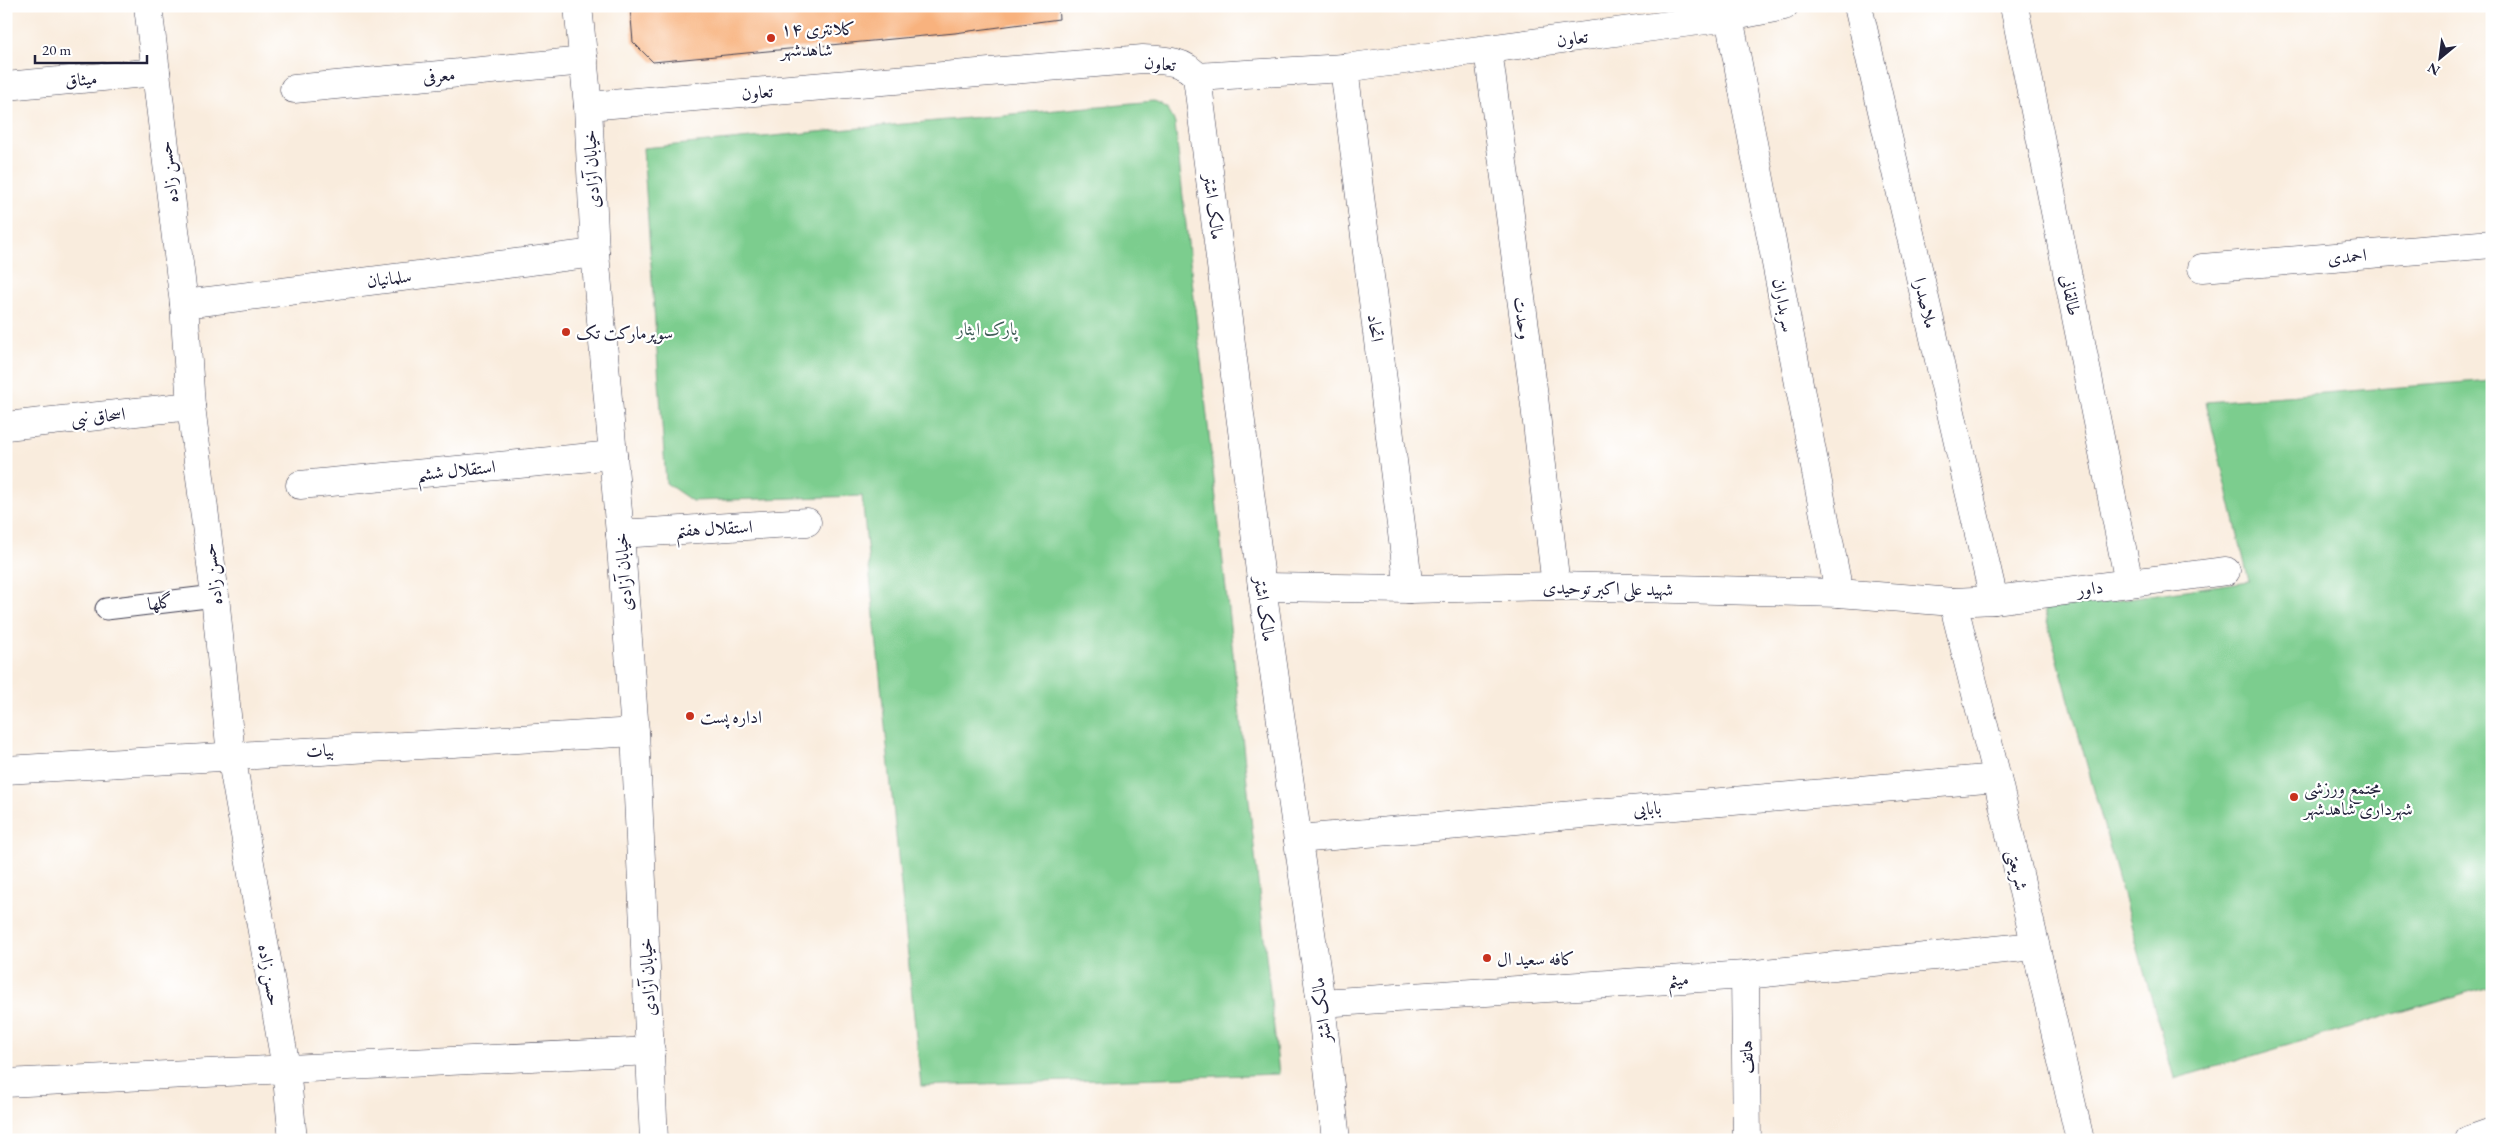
<svg xmlns="http://www.w3.org/2000/svg" width="2498" height="1146" viewBox="0 0 2498 1146" font-family="'EB Garamond',Amiri,serif">
<style>
.green{fill:#7bcd8e;stroke:#4e7864}
.building{fill:#f8b27e}
.lines{fill:none;stroke-linecap:round;stroke-linejoin:round}
.service-casing{stroke:#424053;stroke-width:23}
.minor-casing{stroke:#424053;stroke-width:29}
.tertiary-casing{stroke:#424053;stroke-width:29}
.service{stroke:#fff;stroke-width:21}
.minor{stroke:#fff;stroke-width:28}
.tertiary{stroke:#fff;stroke-width:28}
.poi-dot{fill:#c8321e;stroke:#fff;stroke-width:2}
.labels{text-anchor:middle;dominant-baseline:central;stroke-width:4.5;stroke-linejoin:round;paint-order:stroke}
.poi-label{font-size:18px;fill:#22223b;stroke:#fff;text-anchor:start}
.street-label{font-size:18px;fill:#22223b;stroke:#fff}
.park-label{font-size:18px;fill:#415e58;stroke:#fff}
</style>
<rect width="100%" height="100%" fill="#fff"/>
<filter id="ink" filterUnits="userSpaceOnUse"><feTurbulence type="fractalNoise" baseFrequency=".02" numOctaves="2"/><feDisplacementMap in="SourceGraphic" scale="10" xChannelSelector="R" yChannelSelector="G"/><feConvolveMatrix kernelMatrix="1 2 1 2 8 2 1 2 1" color-interpolation-filters="sRGB"/></filter>
<filter id="wash" filterUnits="userSpaceOnUse"><feTurbulence type="fractalNoise" baseFrequency=".0096" numOctaves="4" result="noise"/><feDisplacementMap in="SourceGraphic" scale="20" xChannelSelector="R" yChannelSelector="G"/><feGaussianBlur stdDeviation="1.12" result="paint"/><feColorMatrix in="noise" values="0 0 0 0 0 0 0 0 0 0 0 0 0 0 0 0 0 1.4 0 .05"/><feComposite in="paint" operator="in"/></filter>
<g filter="url(#wash)">
<rect width="100%" height="100%" fill="#f9ecdd"/>
<g class="green">
<path d="M1154 101C1167 105 1171 112 1175 124L1279 1074 921 1086 862 496 692 501 666 483 643 148Z"/>
<path d="M2492 380V985L2174 1079 2044 610 2249 581 2206 402Z"/>
</g>
<g id="blocks">
<path class="building" d="M630 6H1058L1059 19 955 33 653 62 633 42Z"/>
</g>
</g>
<g filter="url(#ink)">
<use href="#blocks" fill-opacity="0" stroke="#424053" stroke-width="1"/>
<g class="lines">
<g class="service-casing">
<path id="service" d="M106 609 215 596"/>
</g>
<g class="minor-casing">
<g id="minor">
<path d="M148 6 184 304 191 406 215 596 231 755 286 1068 293 1140"/>
<path d="M1858 6 1994 600"/>
<path d="M2014 6 2129 583"/>
<path d="M1729 17 1839 593"/>
<path d="M1488 50 1532 380 1556 586"/>
<path d="M1344 68 1409 589"/>
<path d="M1197 77 1344 68 1729 17 1784 6"/>
<path d="M6 86 156 72"/>
<path d="M294 89 584 61"/>
<path d="M2202 268 2492 244"/>
<path d="M184 304 595 253"/>
<path d="M6 426 191 406"/>
<path d="M300 485 613 455"/>
<path d="M620 534 807 522"/>
<path d="M1262 587 1409 589 1556 586 1839 593 1953 602 1994 600 2226 571"/>
<path d="M1953 602 1997 778 2080 1140"/>
<path d="M6 770 635 732"/>
<path d="M1298 839 1997 778"/>
<path d="M1745 975 1747 1140"/>
<path d="M1321 1003 1745 975 2035 946"/>
<path d="M6 1083 651 1051"/>
<path d="M2469 1140 2492 1132"/>
</g>
</g>
<g class="tertiary-casing">
<g id="tertiary">
<path d="M578 6 588 106 595 253 620 534 635 732 654 1140"/>
<path d="M588 106 1143 59C1163 60 1185 60 1197 77L1262 587 1321 1003 1336 1140"/>
</g>
</g>
<use href="#service" class="service"/>
<use href="#minor" class="minor"/>
<use href="#tertiary" class="tertiary"/>
</g>
</g>
<g class="poi-dot">
<circle cx="771" cy="38" r="5"/>
<circle cx="566" cy="332" r="5"/>
<circle cx="690" cy="716" r="5"/>
<circle cx="2294" cy="797" r="5"/>
<circle cx="1487" cy="958" r="5"/>
</g>
<g class="labels">
<g class="poi-label">
<text x="781" y="28">کلانتری ۱۴<tspan x="781" dy="21">شاهد‌شهر</tspan></text>
<text x="576" y="332">سوپرمارکت تک</text>
<text x="700" y="716">اداره پست</text>
<text x="2304" y="787">مجتمع ورزشی<tspan x="2304" dy="21">شهرداری شاهد‌شهر</tspan></text>
<text x="1497" y="958">کافه سعید ال</text>
</g>
<g class="street-label">
<text transform="translate(1572 38) rotate(-8)">تعاون</text>
<text transform="translate(1160 63) rotate(6)">تعاون</text>
<text transform="translate(439 75) rotate(-5)">معرفی</text>
<text transform="translate(81 79) rotate(-5)">میثاق</text>
<text transform="translate(757 92) rotate(-5)">تعاون</text>
<text transform="translate(591 169) rotate(-93)">خیابان آزادی</text>
<text transform="translate(168 172) rotate(-97)">حسن زاده</text>
<text transform="translate(1214 207) rotate(83)">مالک اشتر</text>
<text transform="translate(2347 256) rotate(-5)">احمدی</text>
<text transform="translate(389 278) rotate(-7)">سلمانیان</text>
<text transform="translate(2071 295) rotate(79)">طالقانی</text>
<text transform="translate(1926 303) rotate(77)">ملاصدرا</text>
<text transform="translate(1784 305) rotate(79)">سربداران</text>
<text transform="translate(1523 318) rotate(82)">وحدت</text>
<text transform="translate(1376 328) rotate(83)">اتحاد</text>
<text transform="translate(98 416) rotate(-6)">اسحاق نبی</text>
<text transform="translate(456 470) rotate(-6)">استقلال ششم</text>
<text transform="translate(714 528) rotate(-3)">استقلال هفتم</text>
<text transform="translate(623 572) rotate(-94)">خیابان آزادی</text>
<text transform="translate(212 574) rotate(-97)">حسن زاده</text>
<text transform="translate(1608 588) rotate(1)">شهید علی اکبر توحیدی</text>
<text transform="translate(2090 588) rotate(-7)">داور</text>
<text transform="translate(160 602) rotate(-7)">گلها</text>
<text transform="translate(1265 609) rotate(82)">مالک اشتر</text>
<text transform="translate(320 750) rotate(-3)">بیات</text>
<text transform="translate(1647 808) rotate(-5)">بابایی</text>
<text transform="translate(2018 870) rotate(77)">شریعتی</text>
<text transform="translate(270 975) rotate(80)">حسن زاده</text>
<text transform="translate(647 977) rotate(-93)">خیابان آزادی</text>
<text transform="translate(1678 979) rotate(-4)">میثم</text>
<text transform="translate(1321 1010) rotate(-97)">مالک اشتر</text>
<text transform="translate(1746 1057) rotate(-91)">هاتف</text>
</g>
<g class="park-label">
<text x="987" y="328">پارک ایثار</text>
</g>
</g>
<rect width="2498" height="1146" fill="none" stroke="#fff" stroke-width="25"/>
<g transform="translate(2440 58) rotate(209)" stroke="#ffffff" stroke-width="4" paint-order="stroke">
<path d="M0-4L9 19L0 12L-9 19Z" fill="#22223b"/>
<text y="-8" font-size="14" font-weight="bold" text-anchor="middle" fill="#22223b">N</text>
</g>
<path d="M35 55v8h112v-8" fill="none" stroke="#22223b" stroke-width="2.5"/>
<text x="42" y="55" font-size="15" fill="#22223b" stroke="#ffffff" stroke-width="4" paint-order="stroke">20 m</text>
</svg>
